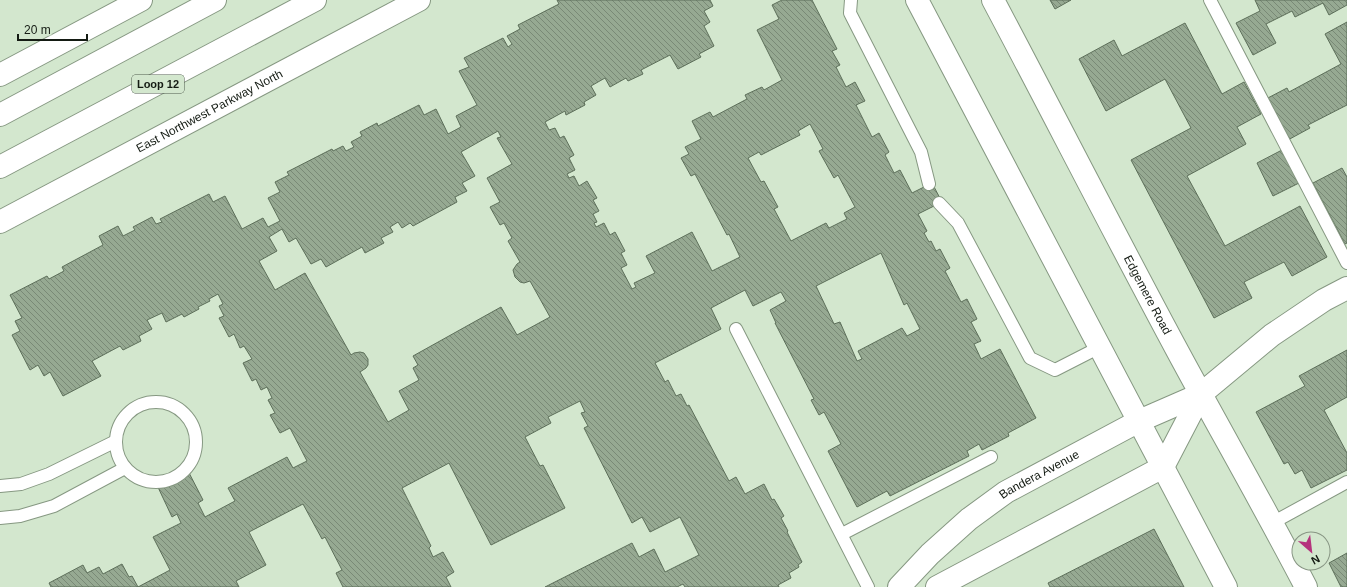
<svg xmlns="http://www.w3.org/2000/svg" width="1347" height="587" viewBox="0 0 1347 587" font-family="Arial,sans-serif">
<style>
.building{fill:url(#building-back-hatch);stroke:#5d6f5a;fill-rule:evenodd}
.lines{fill:none;stroke-linecap:round;stroke-linejoin:round}
.service-casing{stroke:#869882;stroke-width:14}
.minor-casing{stroke:#869882;stroke-width:24}
.tertiary-casing{stroke:#869882;stroke-width:24}
.primary-casing{stroke:#869882;stroke-width:24}
.service{stroke:#fff;stroke-width:12}
.minor{stroke:#fff;stroke-width:22}
.tertiary{stroke:#fff;stroke-width:22}
.primary{stroke:#fff;stroke-width:22}
.labels{text-anchor:middle;dominant-baseline:central;stroke-width:4;stroke-linejoin:round;paint-order:stroke}
.shield{fill:#d3e7ce;stroke:#4d584b;stroke-width:1}
.shield-label{font-size:11px;font-weight:bold;fill:#141b13}
.street-label{font-size:12px;fill:#141b13;stroke:#d3e7ce}
</style>
<defs>
<pattern id="building-back-hatch" width="6" height="6" patternUnits="userSpaceOnUse"><rect width="6" height="6" fill="#96a992"/><path d="M-1 5l2 2M0 0l6 6M5-1l2 2" fill="none" stroke="#798976"/></pattern>
</defs>
<rect width="100%" height="100%" fill="#d3e7ce"/>
<g class="building">
<path d="M557 0H710L713 6 704 11 710 22 704 26 714 46 699 54 701 57 678 69 670 55 641 70 643 74 628 81 626 78 610 87 605 78 591 86 596 95 584 102 585 105 566 115 565 111 545 122 549 130 555 128 560 138 564 136 574 155 569 158 575 170 567 174 569 178 574 176 579 186 587 181 597 198 593 200 599 211 593 214 597 222 594 223 596 227 604 223 610 235 615 232 625 251 621 253 627 265 621 268 632 289 636 287 634 283 655 273 646 256 692 232 712 271 740 257 729 234 727 235 695 174 691 176 681 158 689 154 685 147 701 139 692 121 710 112 713 117 747 99 745 95 762 87 764 90 782 80 757 30 779 19 772 5 782 0H812L837 49 832 51 840 65 836 67 846 87 855 82 865 101 856 105 872 137 879 133 889 152 885 155 894 173 900 170 912 193 932 183 942 202 918 214 927 231 924 233 929 242 931 241 936 251 940 249 950 268 945 271 961 302 967 299 977 319 971 322 981 341 974 344 981 359 1000 349 1036 418 1008 433 1009 436 982 450 979 444 967 451 969 456 890 496 887 491 857 507 828 451 841 444 824 412 819 415 811 400 814 399 775 323H776L770 310 786 301 781 292 753 306 745 290 711 308 721 329 655 363 665 382 668 380 676 396 681 394 687 406 689 405 729 481 736 477 745 494 764 484 772 500 774 499 784 516 781 518 788 531 787 532 802 562 798 565 799 567 789 573 791 578 778 585 779 587H685L683 584 677 587H545L632 543 639 557 654 549 665 572 699 555 680 517 650 532 642 517 632 523 584 428 588 426 581 413 585 412 580 401 548 417 551 423 525 437 540 466 543 465 565 508 491 545 449 463 402 488 431 546 429 548 433 557 443 552 454 572 446 577 451 587H343L336 573 342 570 325 537 322 539 303 504 249 532 266 565 236 581 239 587H51L49 583 83 565 87 573 99 567 103 574 122 564 129 577 132 576 138 587 170 570 153 537 181 523 177 514 172 517 156 483 186 467 203 500 198 503 205 517 235 501 228 488 287 457 293 468 307 461 290 428 280 433 270 415 275 413 268 400 272 398 267 387 261 390 256 379 252 381 243 363 252 359 244 346 240 348 234 334 229 337 219 318 224 316 219 306 223 304 218 294 209 299 210 301 198 307 199 309 184 317 182 314 166 322 162 313 147 320 152 329 139 336 141 341 123 350 120 346 92 361 101 376 63 396 50 372 44 376 38 365 30 370 12 335 20 331 15 321 22 318 10 295 47 276 49 279 64 271 62 267 103 245 99 236 118 226 123 236 135 230 133 227 152 217 156 224 162 222 160 219 209 194 213 202 225 196 242 229 263 218 268 227 280 221 268 198 280 192 275 182 289 175 287 172 332 149 333 151 343 146 346 151 354 147 351 142 362 136 360 132 377 123 378 126 419 105 424 115 436 109 448 134 461 127 456 116 477 105 459 71 469 67 464 58 503 38 508 47 512 44 507 36 520 29 518 25 559 4ZM810 124 823 149 819 151 834 178 838 175 855 207 844 213 847 219 829 228 826 223 791 241 774 209 778 207 764 181 761 182 748 158 759 152 761 155 800 135 798 131ZM498 131 501 137 497 138 512 164 487 178 500 202 490 207 500 225 504 223 512 238 508 241 520 262 517 264 513 270 515 277 520 282 524 283 530 281 550 317 517 335 501 307 413 356 418 365 413 368 419 380 399 391 409 410 388 422 360 372 366 368 368 365V359L364 353 360 352 354 353 351 355 305 273 275 290 259 261 277 251 269 237 282 229 289 242 296 238 311 264 321 259 326 267 362 247 365 253 384 243 381 238 393 232 390 227 398 222 402 228 410 223 413 226 457 202 455 197 467 191 462 183 475 176 461 152ZM881 253 904 305 907 303 920 329 907 336 902 328 858 351 862 359 857 361 840 322 834 324 816 286Z"/>
<path d="M1050 0H1071L1055 9Z"/>
<path d="M1255 0H1347V5L1329 15 1323 3 1295 17 1292 11 1266 24 1276 43 1253 55 1236 23 1260 11Z"/>
<path d="M1347 22V105L1308 125 1310 128 1286 141 1264 100 1287 88 1289 92 1341 64 1325 34Z"/>
<path d="M1185 23 1222 94 1244 82 1261 114 1237 127 1246 144 1187 176 1225 246 1300 206 1327 257 1292 276 1284 262 1244 282 1252 298 1214 318 1131 160 1191 128 1165 79 1106 111 1079 59 1114 40 1122 56Z"/>
<path d="M1282 150 1299 183 1273 196 1257 163Z"/>
<path d="M1342 168 1347 177V243L1345 244 1313 183Z"/>
<path d="M1347 350V397L1324 410 1347 453V470L1311 488 1302 470 1295 474 1288 462 1284 464 1256 412 1305 386 1299 376Z"/>
<path d="M1154 529 1184 587H1050L1048 583Z"/>
<path d="M1347 553V587H1341L1329 563Z"/>
</g>
<g class="lines">
<g class="service-casing">
<g id="service">
<path d="M851 0 850 13 921 152 929 184"/>
<path d="M1210 0 1347 263"/>
<path d="M939 203 958 223 1030 358 1055 370 1100 347"/>
<path d="M736 329 868 587"/>
<circle cx="156" cy="442" r="40"/>
<path d="M0 486 21 484 49 474 116 441"/>
<path d="M0 518 20 516 54 506 125 468"/>
<path d="M1272 523 1347 482"/>
<path d="M842 534 991 457"/>
</g>
</g>
<g class="minor-casing">
<g id="minor">
<path d="M0 75 141 0"/>
<path id="s1" d="M0 222 419 0"/>
<path id="s2" d="M899 587 930 554 969 519 1006 492 1139 421 1201 394 1272 335 1324 300 1347 288"/>
<path d="M937 587 1163 467 1201 394"/>
</g>
</g>
<g class="tertiary-casing">
<g id="tertiary">
<path d="M917 0 1226 587"/>
<path id="s3" d="M993 0C1055 117 1115 235 1178 352 1220 430 1265 508 1306 587"/>
</g>
</g>
<g class="primary-casing">
<g id="primary">
<path d="M0 115 215 0"/>
<path d="M0 167 315 0"/>
</g>
</g>
<use href="#service" class="service"/>
<use href="#minor" class="minor"/>
<use href="#tertiary" class="tertiary"/>
<use href="#primary" class="primary"/>
</g>
<g class="labels">
<rect class="shield" x="132" y="75" width="52" height="18" rx="3"/>
<g class="shield-label">
<text x="158" y="84">Loop 12</text>
</g>
<g class="street-label">
<text stroke="none"><textPath href="#s1" startOffset="237">East Northwest Parkway North</textPath></text>
<text stroke="none"><textPath href="#s3" startOffset="333">Edgemere Road</textPath></text>
<text stroke="none"><textPath href="#s2" startOffset="181">Bandera Avenue</textPath></text>
</g>
</g>
<g transform="translate(1311 551) rotate(152)"><circle r="19" fill="#d3e7ce" stroke="#879583"/>
<path d="M0-3L7 15L0 10L-7 15Z" fill="#b5337d"/>
<text y="-6" font-size="11" font-weight="bold" text-anchor="middle" fill="#141b13">N</text>
</g>
<path d="M18 34v6h69v-6" fill="none" stroke="#141b13" stroke-width="2"/>
<text x="24" y="34" font-size="12" fill="#141b13" stroke="#d3e7ce" stroke-width="3" paint-order="stroke">20 m</text>
</svg>
